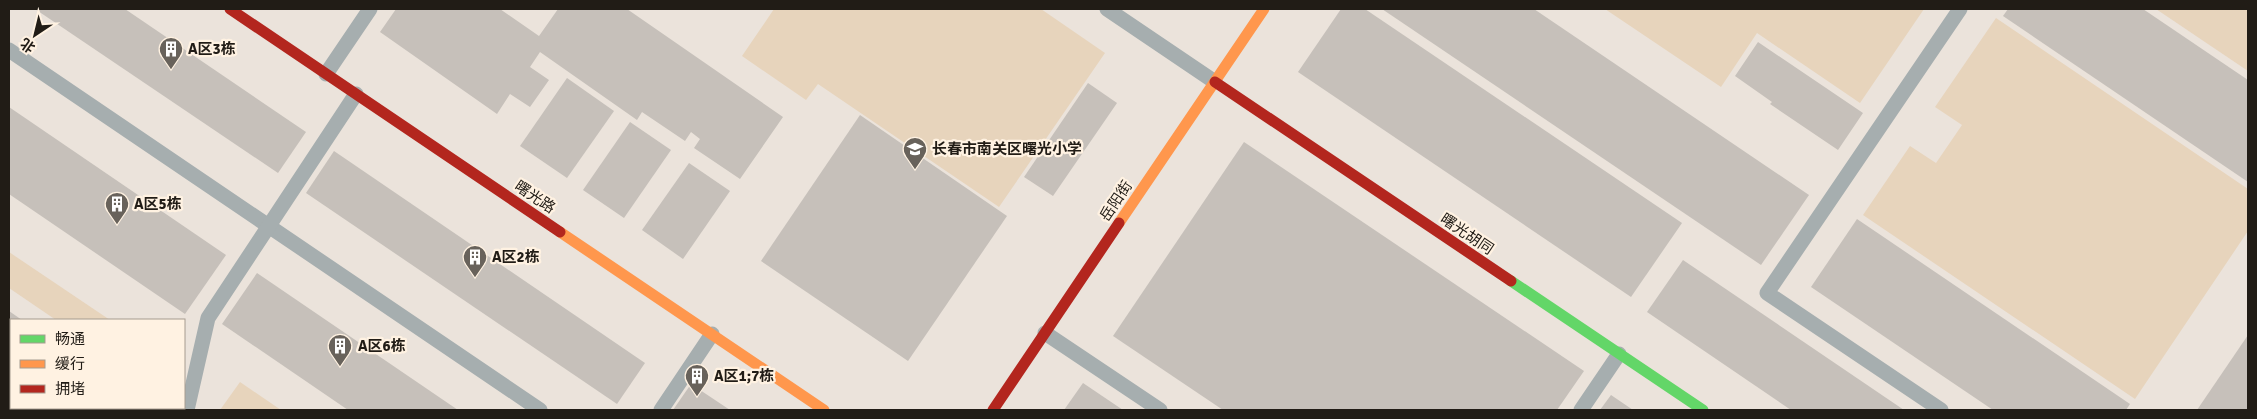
<svg xmlns="http://www.w3.org/2000/svg" width="2257" height="419" viewBox="0 0 2257 419" font-family="Signika,'Noto Sans SC',sans-serif">
<style>
.green{fill:#e7d4bc}
.building{fill:#c6c0ba}
.lines{fill:none;stroke-linecap:round;stroke-linejoin:round}
.lane{stroke:#a6aeaf;stroke-width:15}
.fast{stroke:#63d668;stroke-width:11}
.slow{stroke:#ff974d;stroke-width:11}
.jam{stroke:#b3261e;stroke-width:11}
.labels{text-anchor:middle;dominant-baseline:central;stroke-width:4.5;stroke-linejoin:round;paint-order:stroke}
.poi-label{font-size:15px;font-weight:bold;fill:#211c16;stroke:#fff2e2;text-anchor:start}
.street-label{font-size:15px;fill:#211c16;stroke:#fff2e2}
</style>
<rect width="100%" height="100%" fill="#ebe3db"/>
<g class="green">
<path d="M774 9H1041L1105 53 999 207 818 84 806 100 742 56Z"/>
<path d="M1605 9H1924L1860 103 1757 33 1721 87Z"/>
<path d="M2156 9H2248V71Z"/>
<path d="M1996 18 2248 189V231L2135 399 1863 215 1910 146 1936 163 1962 125 1935 107Z"/>
<path d="M9 252 110 320H56L9 288Z"/>
<path d="M240 382 281 410H220Z"/>
</g>
<g class="building">
<path d="M35 9H125L306 132 278 173Z"/>
<path d="M396 9H500L539 36 558 9H627L783 117 740 179 694 148 700 139 691 132 685 141 642 112 637 120 540 52 530 67 549 80 530 107 510 94 497 114 380 32Z"/>
<path d="M1341 9H1365L1682 223 1631 297 1298 72Z"/>
<path d="M1382 9H1534L1809 195 1761 265Z"/>
<path d="M2008 9H2143L2248 80V182L2003 16Z"/>
<path d="M1758 42 1863 113 1838 150 1770 104 1772 102 1735 76Z"/>
<path d="M567 78 614 111 567 178 520 146Z"/>
<path d="M1088 83 1117 103 1053 196 1024 177Z"/>
<path d="M9 107 226 255 185 314 9 194Z"/>
<path d="M860 115 1007 216 908 361 761 261Z"/>
<path d="M630 122 671 150 624 218 583 190Z"/>
<path d="M1244 142 1584 371 1557 410H1223L1113 336Z"/>
<path d="M334 151 645 363 617 404 306 193Z"/>
<path d="M689 163 730 191 683 259 642 230Z"/>
<path d="M1857 219 2130 404 2126 410H1993L1811 287Z"/>
<path d="M1683 260 1904 410H1791L1647 312Z"/>
<path d="M257 273 458 410H348L222 324Z"/>
<path d="M9 311 22 320H11V395L9 394Z"/>
<path d="M2248 335V410H2197Z"/>
<path d="M1083 383 1123 410H1064Z"/>
<path d="M691 384 730 410H673Z"/>
<path d="M1611 395 1633 410H1600Z"/>
<path d="M29 408H150L154 410H33Z"/>
</g>
<g class="lines">
<g class="lane">
<path d="M1107 9 1215 82"/>
<path d="M9 50 540 410"/>
<path d="M326 74 370 9"/>
<path d="M1045 333 1160 410"/>
<path d="M187 410 208 318 356 94"/>
<path d="M661 410 712 334"/>
<path d="M1581 410 1619 354"/>
<path d="M1941 410 1767 293 1960 9"/>
</g>
<path class="fast" d="M1511 281 1703 410"/>
<g class="slow">
<path d="M1119 223 1264 9"/>
<path d="M560 232 824 410"/>
</g>
<g class="jam">
<path d="M230 9 560 232"/>
<path d="M1215 82 1511 281"/>
<path d="M993 410 1119 223"/>
</g>
</g>
<defs>
<g id="building-pin" transform="scale(1.25)"><path d="M0 17L-7.5 6A9.5 9.5 0 1 1 7.5 6Z" fill="#68625b" stroke="#fff2e2"/><path d="M-4-6H4V6H1V3H-1V6H-4ZM-2.5-4.3h1.7v1.8h-1.7ZM.8-4.3h1.7v1.8H.8ZM-2.5-1h1.7V.8h-1.7ZM.8-1h1.7V.8H.8Z" fill="#fff"/></g>
<g id="school-pin" transform="scale(1.25)"><path d="M0 17L-7.5 6A9.5 9.5 0 1 1 7.5 6Z" fill="#68625b" stroke="#fff2e2"/><path d="M0-5L7-2L0 1L-7-2ZM-4 1L0 2.5L4 1V4Q0 6-4 4Z" fill="#fff"/></g>
</defs>
<g fill-rule="evenodd">
<use href="#building-pin" x="171" y="49"/>
<use href="#school-pin" x="915" y="149"/>
<use href="#building-pin" x="117" y="204"/>
<use href="#building-pin" x="475" y="257"/>
<use href="#building-pin" x="340" y="346"/>
<use href="#building-pin" x="697" y="376"/>
</g>
<g class="labels">
<g class="poi-label">
<text x="188" y="49">A区3栋</text>
<text x="932" y="149">长春市南关区曙光小学</text>
<text x="134" y="204">A区5栋</text>
<text x="492" y="257">A区2栋</text>
<text x="358" y="346">A区6栋</text>
<text x="714" y="376">A区1;7栋</text>
</g>
<g class="street-label">
<text transform="translate(535 197) rotate(34)">曙光路</text>
<text transform="translate(1116 201) rotate(-56)">岳阳街</text>
<text transform="translate(1467 234) rotate(34)">曙光胡同</text>
</g>
</g>
<rect width="2257" height="419" fill="none" stroke="#211c16" stroke-width="20"/>
<rect x="10" y="319" width="175" height="90" fill="#fff2e2" stroke="#a69c90"/>
<rect x="20" y="335" width="25" height="8" fill="#63d668" stroke="#a69c90"/>
<text x="55" y="344" font-size="15" fill="#211c16">畅通</text>
<rect x="20" y="360" width="25" height="8" fill="#ff974d" stroke="#a69c90"/>
<text x="55" y="369" font-size="15" fill="#211c16">缓行</text>
<rect x="20" y="385" width="25" height="8" fill="#b3261e" stroke="#a69c90"/>
<text x="55" y="394" font-size="15" fill="#211c16">拥堵</text>
<g transform="translate(35 35) rotate(215)" stroke="#fff2e2" stroke-width="4" paint-order="stroke">
<path d="M0-4L9 19L0 12L-9 19Z" fill="#211c16"/>
<text y="-8" font-size="14" font-weight="bold" text-anchor="middle" fill="#211c16">北</text>
</g>
</svg>
